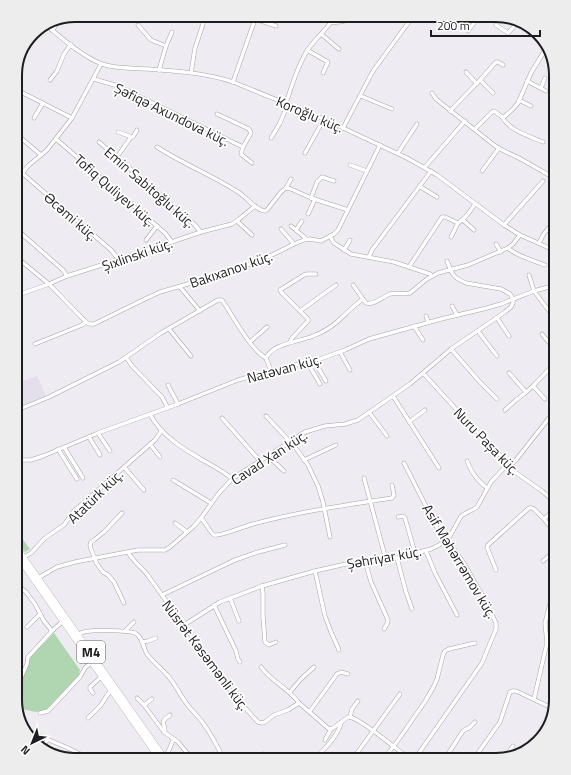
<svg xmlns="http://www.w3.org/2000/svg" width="571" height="775" viewBox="0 0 571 775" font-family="'Titillium Web',sans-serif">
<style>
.built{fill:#e5deec}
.green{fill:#afd6b1}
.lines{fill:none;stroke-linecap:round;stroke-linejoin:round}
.minor-casing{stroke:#a6a3aa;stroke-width:4.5}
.highway-casing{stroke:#a6a3aa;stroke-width:6}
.minor{stroke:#fff;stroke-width:3.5}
.highway{stroke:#fff;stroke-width:5.5}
.labels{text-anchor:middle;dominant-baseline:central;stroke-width:3.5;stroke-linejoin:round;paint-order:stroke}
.shield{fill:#fff;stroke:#626162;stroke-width:1}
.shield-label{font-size:13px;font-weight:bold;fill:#1e1d1f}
.street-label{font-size:14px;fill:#1e1d1f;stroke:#fff}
.rim{fill:none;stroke:#1e1d1f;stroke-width:2}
</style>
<rect width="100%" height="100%" fill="#eeebf2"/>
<path class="built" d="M37 376 46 396 15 409V384Z"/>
<g class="green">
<path d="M15 529 30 549 25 552 15 538Z"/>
<path d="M54 633 80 670 79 672 80 674 46 710 36 712 17 708 15 700V694L28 666 29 658Z"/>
</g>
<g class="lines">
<g class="minor-casing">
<g id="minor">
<path d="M167 15 170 19"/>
<path d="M423 15 429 18 431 15"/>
<path d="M454 16 455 15"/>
<path d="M258 20 261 15"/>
<path d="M254 21 258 20 276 26"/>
<path d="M332 22C341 23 349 20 355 15"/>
<path d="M138 25 151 40 166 46 159 70"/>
<path d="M496 25 508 33 519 21"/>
<path d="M47 26C63 39 83 57 102 64 117 69 133 68 148 69 177 71 206 73 233 82L324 119 407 158 437 175 504 225 520 235 556 251"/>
<path d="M53 30 58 21"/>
<path d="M468 31 480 15"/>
<path d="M321 34 339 49"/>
<path d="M166 46 172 32"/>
<path d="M307 50 328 62 323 73"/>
<path d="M466 72 477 84"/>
<path d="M191 73 195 48 203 24"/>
<path d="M94 79 118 86 128 91 243 147 251 133 249 129 217 114"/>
<path d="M50 80 57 71 64 54 71 44"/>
<path d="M480 80 493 93"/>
<path d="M527 81 546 91"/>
<path d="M233 82 253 25 254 21 249 15"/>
<path d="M541 88 545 78"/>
<path d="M15 89 72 118"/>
<path d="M432 93 436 99 441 103 494 145 502 150 519 158 556 179"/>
<path d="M361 96 392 109"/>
<path d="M519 100 531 106"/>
<path d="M286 103C292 86 297 67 307 51 315 38 328 29 336 15"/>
<path d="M450 111 480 80 496 62H498L503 65"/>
<path d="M502 117C510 131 529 136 543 142"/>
<path d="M34 118 43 103"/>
<path d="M343 128 373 71 414 15"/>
<path d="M475 129 492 112 494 111 501 116 504 117 513 109 518 103 531 73 548 45"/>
<path d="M118 132 132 137H133L137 130"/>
<path d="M15 133 41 155"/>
<path d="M271 138 280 123 288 104"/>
<path d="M56 139 165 233 172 242"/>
<path d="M99 142 194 224 201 232"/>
<path d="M157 147C183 164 212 175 238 192 247 197 255 210 265 211L267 210 281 192 286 188 291 189 311 198 348 210"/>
<path d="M243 147 241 154 242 155 252 163"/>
<path d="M305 153 324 119"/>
<path d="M398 153 417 124"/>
<path d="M117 157 131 137"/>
<path d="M350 165 367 171"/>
<path d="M425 167 465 121"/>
<path d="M482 171 499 148"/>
<path d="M22 173 111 250 119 260"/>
<path d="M15 181 29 165 47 150 72 118 101 64"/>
<path d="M419 186 437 197"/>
<path d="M286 188 291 179"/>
<path d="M311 198 317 182 322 177 334 181"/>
<path d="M308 214 315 199"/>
<path d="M463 220 474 230"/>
<path d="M237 221 252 235"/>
<path d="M504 225 543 181"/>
<path d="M291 226 303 236 306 239"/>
<path d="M15 228 63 270 67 276"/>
<path d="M281 229 294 244"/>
<path d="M296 230 302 221"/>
<path d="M330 236 332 240 334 243 351 254 394 262 430 274 432 276"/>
<path d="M451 237 458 223"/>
<path d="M146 240 157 226"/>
<path d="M539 243 543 235 556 219"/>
<path d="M496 244 501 252"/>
<path d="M508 248C518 257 533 260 545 265"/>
<path d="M344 250 350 240"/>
<path d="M15 256 49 284 86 322"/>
<path d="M369 257 372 250 431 171"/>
<path d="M409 267 442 217H445L458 223C466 219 470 211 475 204"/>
<path d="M529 275 534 291 556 320"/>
<path d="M353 285 363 299"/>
<path d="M180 287 200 311"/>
<path d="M549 287 556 299"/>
<path d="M15 296 49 284 67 276 130 256 201 232 232 224 239 219 255 206"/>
<path d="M452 306 457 315"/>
<path d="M300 311 336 285"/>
<path d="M426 316 428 322"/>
<path d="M497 318 509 336"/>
<path d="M414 326 423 340"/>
<path d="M169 329 191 356"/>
<path d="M478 331 497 356"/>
<path d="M542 334 556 351"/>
<path d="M250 342 267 327"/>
<path d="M290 342 292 338 308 321V319L282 293 280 290 304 275 307 274H316"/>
<path d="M35 344 82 325 86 322 89 324H94L145 299 160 292 226 273 268 257 294 244 304 240 310 239 321 241 334 234 338 230 380 145"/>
<path d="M451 349 479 381 497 399"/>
<path d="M340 352 350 370"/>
<path d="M126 357 132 366 162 397 168 408"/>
<path d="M314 361 326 381"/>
<path d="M307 362 320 384"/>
<path d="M271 371 266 358C273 343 299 342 313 336 321 333 330 328 337 322 346 314 353 306 363 299L366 303C373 306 382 297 390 294 396 292 403 295 410 293L427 279 438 273 468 265 508 248 513 244 520 235"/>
<path d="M423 373 467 421 501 456 512 470 542 491 556 503"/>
<path d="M509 373 526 392"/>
<path d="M168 385 178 404"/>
<path d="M533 386 545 399"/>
<path d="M393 396 439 468"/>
<path d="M505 410 516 400 524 394 533 386 556 362"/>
<path d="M15 411 49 397 119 362 161 333 218 300H222L224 303C234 318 251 350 266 358"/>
<path d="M369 412 387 436"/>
<path d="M150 414C161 436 185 450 206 462 215 467 225 472 232 479"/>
<path d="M266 416 295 447 308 465 318 486 323 502 330 537"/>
<path d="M222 418 260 461"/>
<path d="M409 422 425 410"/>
<path d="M98 433 110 451"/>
<path d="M89 437 100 455"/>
<path d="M150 444 160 457"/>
<path d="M64 447 83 478"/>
<path d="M58 449 77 479"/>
<path d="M268 456 284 471"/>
<path d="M554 459 556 461"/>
<path d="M15 460H31L43 456 98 433 178 404 238 380 271 371 320 359 345 350 369 339 441 319 487 308 501 304 534 291 556 285"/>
<path d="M304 460 336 445"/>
<path d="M467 461C472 473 476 479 487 488"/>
<path d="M404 463 438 530 452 546 465 565 482 595 496 623V629L482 663 414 760"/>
<path d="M124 467 144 490"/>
<path d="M364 478 386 560"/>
<path d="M173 480 211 503"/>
<path d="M122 513 104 532 94 540 91 542 90 545 91 549 97 564 103 572 108 575 114 582 124 603"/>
<path d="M398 517 403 516 405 518 415 553"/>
<path d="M201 518C205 521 210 533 214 535 219 537 245 526 253 524 298 512 345 505 392 498L394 495 392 485"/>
<path d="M175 523 187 532"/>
<path d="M556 534 544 519 556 508"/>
<path d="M426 551 435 573 457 615"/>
<path d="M128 552C133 562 143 568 149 577L235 697 258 722 262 723 265 722 274 715 288 710 299 703 329 729 333 728 348 717H350L353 718C375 729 392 747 412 760"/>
<path d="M24 557 31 553 45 538 64 525 73 512 155 440 162 430"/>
<path d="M397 558 406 592 412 609"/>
<path d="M365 561 371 582 388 620 387 624 384 629"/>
<path d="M543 561 556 550"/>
<path d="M496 570 487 547 488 545 529 508H532L534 509 544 519"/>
<path d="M315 571 325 616 331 632 339 650"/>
<path d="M38 578 57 567 75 562 138 550H165L170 547 193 527 201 518 219 493 232 479 305 432 325 426 345 424 358 420 410 384 451 349 505 312 511 307 513 303V299L510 294 505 291 501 289 466 283C451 276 453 275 447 261"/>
<path d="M262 586 263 593V617L265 642 269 645 276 642"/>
<path d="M15 588 20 587 26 592 35 604 44 621 52 631"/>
<path d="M162 595 235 560 258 552 285 545"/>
<path d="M230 598 239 621"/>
<path d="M550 604 556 605"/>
<path d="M214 605 236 651 238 659 240 662"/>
<path d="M184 625 220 602 262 586 315 571 346 564 397 558 431 549 439 545 450 536 461 516 466 513 474 509 477 507 491 482 505 467 513 463 516 460 549 418 556 410"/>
<path d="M27 627 40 614"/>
<path d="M125 631 134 622"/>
<path d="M78 635C79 634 83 632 84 632 93 630 127 630 135 633 143 637 143 648 147 654 153 662 162 669 168 676 176 685 180 695 187 704 192 711 198 716 203 723 211 734 218 747 224 760"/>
<path d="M142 642 148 641 156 638"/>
<path d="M261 667C271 681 288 688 299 703"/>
<path d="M15 691 27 664 28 657 52 631 63 621"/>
<path d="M290 692 300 680 314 667"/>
<path d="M93 693 90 689V687L102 676"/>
<path d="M137 698 144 705 164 732 178 742 193 760"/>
<path d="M534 699 547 643 545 623 550 604 556 586"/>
<path d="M144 705 152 699"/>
<path d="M310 711 337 674 341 672 348 674"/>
<path d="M40 713 48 711 50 709 80 677 85 668 92 662"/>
<path d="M350 717 352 709 358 701"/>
<path d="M88 718 101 705 108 694 112 690"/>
<path d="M23 729 68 748 92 760"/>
<path d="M164 732 165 730C163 720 161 722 170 715"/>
<path d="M325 740 331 729"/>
<path d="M43 750 47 739"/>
<path d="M164 757C170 752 170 745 174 739"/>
<path d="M505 758 513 746"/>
<path d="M239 760 263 754"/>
<path d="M277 760 280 756"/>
<path d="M313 760C323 751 338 736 341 723"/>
<path d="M352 760 400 694"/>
<path d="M383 760 399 739 426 700 433 688 437 679 443 655 445 651 449 649 475 643"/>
<path d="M444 760 463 731 466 729 469 728 475 722"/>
<path d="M473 760 500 722 510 692 513 691H516L554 709"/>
</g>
</g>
<g class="highway-casing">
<g id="highway">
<path d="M15 545 166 760"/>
<path d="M15 553 160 760"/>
</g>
</g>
<use href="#minor" class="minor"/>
<use href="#highway" class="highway"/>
</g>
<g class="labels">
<rect class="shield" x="77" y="641" width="28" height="22" rx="3"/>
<g class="shield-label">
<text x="91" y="652">M4</text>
</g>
<g class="street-label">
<text transform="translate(172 114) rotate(26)">Şəfiqə Axundova küç.</text>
<text transform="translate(310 114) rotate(23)">Koroğlu küç.</text>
<text transform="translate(150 187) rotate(41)">Emin Sabitoğlu küç.</text>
<text transform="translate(115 190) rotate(41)">Tofiq Quliyev küç.</text>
<text transform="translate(71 216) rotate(41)">Əcəmi küç.</text>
<text transform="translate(137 254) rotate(-19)">Şıxlinski küç.</text>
<text transform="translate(231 269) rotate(-19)">Bakıxanov küç.</text>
<text transform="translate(284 368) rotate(-15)">Natəvan küç.</text>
<text transform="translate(487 441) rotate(46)">Nuru Paşa küç.</text>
<text transform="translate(269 457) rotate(-33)">Cavad Xan küç.</text>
<text transform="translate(95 496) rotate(-44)">Atatürk küç.</text>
<text transform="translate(384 557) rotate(-10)">Şəhriyar küç.</text>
<text transform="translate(460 561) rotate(59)">Asif Məhərrəmov küç.</text>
<text transform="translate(206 655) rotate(53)">Nüsrət Kəsəmənli küç.</text>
</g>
</g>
<path d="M0 0H571V775H0ZM75 22H496A53 53 0 0 1 549 75V700A53 53 0 0 1 496 753H75A53 53 0 0 1 22 700V75A53 53 0 0 1 75 22Z" fill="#ededed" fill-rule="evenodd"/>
<path class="rim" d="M75 22H496A53 53 0 0 1 549 75V700A53 53 0 0 1 496 753H75A53 53 0 0 1 22 700V75A53 53 0 0 1 75 22Z"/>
<g transform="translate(32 743) rotate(223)" stroke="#ffffff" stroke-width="3" paint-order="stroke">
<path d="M0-3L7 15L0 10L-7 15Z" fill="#1e1d1f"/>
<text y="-6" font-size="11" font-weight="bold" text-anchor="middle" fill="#1e1d1f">N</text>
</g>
<path d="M431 30v6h109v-6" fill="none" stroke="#1e1d1f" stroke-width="2"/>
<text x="437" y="30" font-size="12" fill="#1e1d1f" stroke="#ffffff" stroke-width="3" paint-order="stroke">200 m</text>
</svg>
